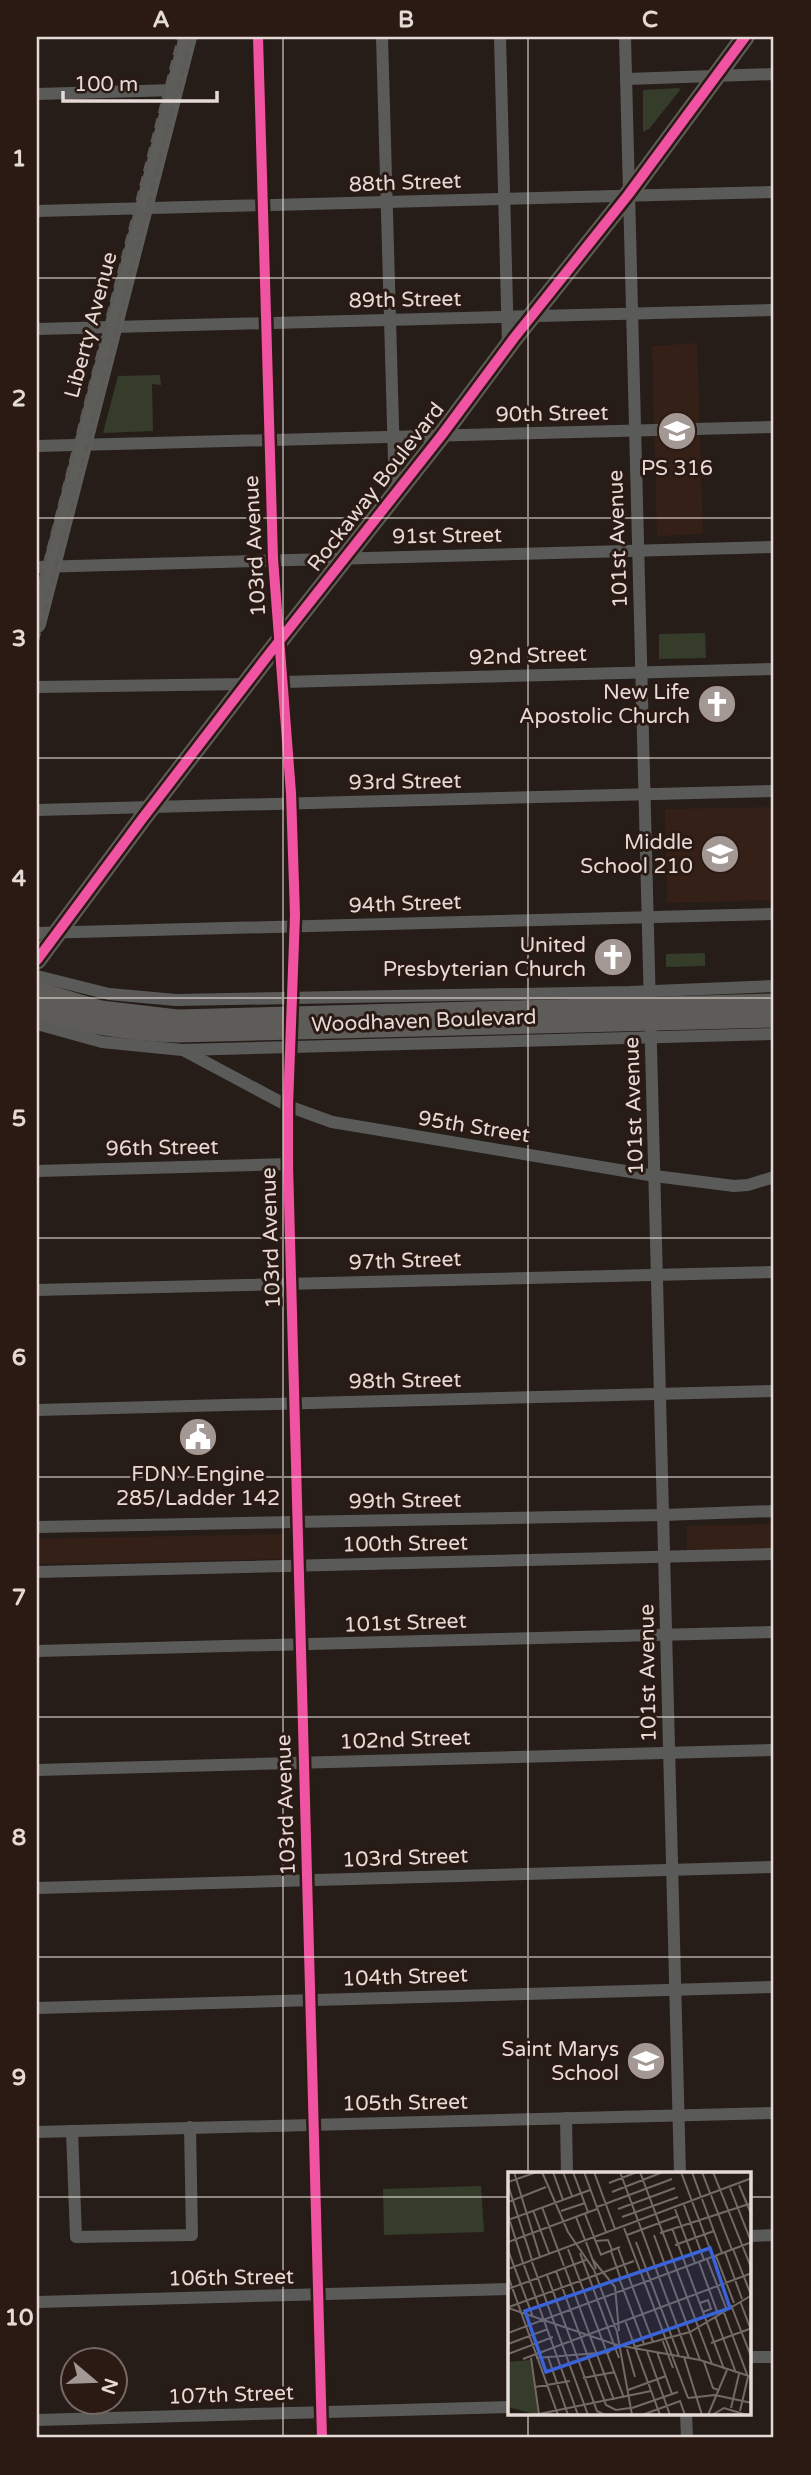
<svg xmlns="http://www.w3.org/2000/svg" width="811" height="2475" viewBox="0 0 811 2475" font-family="'Varela Round',sans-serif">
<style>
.built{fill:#352017}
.green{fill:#353d2a}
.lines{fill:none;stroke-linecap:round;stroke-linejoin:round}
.street{stroke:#5a5b58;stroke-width:12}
.secondary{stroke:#5d5e5a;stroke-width:18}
.primary{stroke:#5d5c58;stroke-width:19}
.rail{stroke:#5c5956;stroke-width:3.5;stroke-dasharray:10 5;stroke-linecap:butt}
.cycleway-casing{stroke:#2b1a14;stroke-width:15}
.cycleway{stroke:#f153a3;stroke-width:10}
.grid{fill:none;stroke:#e6dad6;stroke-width:2;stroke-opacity:0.55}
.labels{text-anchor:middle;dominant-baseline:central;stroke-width:6;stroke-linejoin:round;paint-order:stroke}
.street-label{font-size:21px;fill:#e6dad6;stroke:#2b1a14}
.poi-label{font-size:21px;fill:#e6dad6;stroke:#2b1a14;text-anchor:end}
.inset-road{fill:none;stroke:#736965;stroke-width:2}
.view{fill:#3b63d8;fill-opacity:0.15;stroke:#3b63d8;stroke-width:3.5}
.inset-edge{fill:none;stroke:#e6dad6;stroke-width:3.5}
.neatline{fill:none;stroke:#e6dad6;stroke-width:2.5}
.grid-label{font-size:23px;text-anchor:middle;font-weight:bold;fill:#e6dad6}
</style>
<rect width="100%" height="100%" fill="#261d19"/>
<g class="built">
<path d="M697 343 703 534 657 536 652 346Z"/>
<path d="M774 807V900L667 903 665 809Z"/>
<path d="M774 1524V1548L687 1550V1526Z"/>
<path d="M283 1534V1559L37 1564V1539Z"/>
</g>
<g class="green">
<path d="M679 88 680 90 649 129 643 132V90Z"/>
<path d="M160 375 161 385 152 384 153 431 103 433 118 376Z"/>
<path d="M705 633 706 658 659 659V634Z"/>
<path d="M705 953V966L666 967V954Z"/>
<path d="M481 2186 484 2232 384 2235 383 2189Z"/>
</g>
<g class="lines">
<g class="street">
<path d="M258 37 273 559 291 793 295 915 288 1106V1164L322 2438"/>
<path d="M382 37 395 495"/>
<path d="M500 37 508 344"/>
<path d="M625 37 680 2174"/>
<path d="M626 79 774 74"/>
<path d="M37 94 175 90"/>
<path d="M37 211 774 192"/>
<path d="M37 329 774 310"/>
<path d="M37 446 774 427"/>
<path d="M37 567 774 547"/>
<path d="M283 682 774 669"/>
<path d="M37 687 247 684"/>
<path d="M37 810 774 791"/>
<path d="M37 933 774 914"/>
<path d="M37 976 109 994 176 1000 630 992 774 986"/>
<path d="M37 1024 102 1042 182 1050 774 1034"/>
<path d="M183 1050 288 1106 332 1122 655 1176 734 1186 748 1185 774 1177"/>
<path d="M37 1171 288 1164"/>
<path d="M37 1290 774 1272"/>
<path d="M37 1410 774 1391"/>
<path d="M37 1527 663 1515 774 1511"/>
<path d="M37 1572 774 1554"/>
<path d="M37 1651 774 1632"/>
<path d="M37 1770 774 1750"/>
<path d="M37 1888 774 1867"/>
<path d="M37 2008 774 1987"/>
<path d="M566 2118 567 2174"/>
<path d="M72 2131 76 2237 192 2235 190 2127"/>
<path d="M37 2132 774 2113"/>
<path d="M750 2236 774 2235"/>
<path d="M37 2302 510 2289"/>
<path d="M750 2357H774"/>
<path d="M686 2414 687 2438"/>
<path d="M37 2420 510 2407"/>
</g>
<path class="secondary" d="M37 624 188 37"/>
<g class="primary">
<path d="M37 960 142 819 269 654 441 436 514 338 628 195 745 37"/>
<path d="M37 991 101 1010 177 1019 774 1003"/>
<path d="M37 1009C82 1025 129 1031 177 1033L774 1018"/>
</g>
<g class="rail">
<path d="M37 593 179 37"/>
<path d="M37 642 191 37"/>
</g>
<g class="cycleway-casing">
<g id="cycleway">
<path d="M258 37 273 559 291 793 295 915 288 1106V1164L322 2438"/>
<path d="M37 960 142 819 269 654 441 436 514 338 628 195 745 37"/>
</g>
</g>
<use href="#cycleway" class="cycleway"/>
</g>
<path class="grid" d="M283 37V2438M528 37V2174M37 278H774M37 518H774M37 758H774M37 998H774M37 1238H774M37 1477H774M37 1717H774M37 1957H774M37 2197H510M750 2197H774M528 2414V2438"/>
<defs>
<g id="school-disc" transform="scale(2.0125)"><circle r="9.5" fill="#a39894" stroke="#2b1a14"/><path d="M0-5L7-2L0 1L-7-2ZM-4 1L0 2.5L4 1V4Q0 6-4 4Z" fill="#fff"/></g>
<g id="church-disc" transform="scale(2.0125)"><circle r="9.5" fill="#a39894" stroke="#2b1a14"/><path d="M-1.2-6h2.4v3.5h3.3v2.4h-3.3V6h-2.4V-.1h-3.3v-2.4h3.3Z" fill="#fff"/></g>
<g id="civic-disc" transform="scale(2.0125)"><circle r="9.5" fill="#a39894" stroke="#2b1a14"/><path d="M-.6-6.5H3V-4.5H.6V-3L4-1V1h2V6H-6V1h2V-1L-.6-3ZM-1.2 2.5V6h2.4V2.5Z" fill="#fff"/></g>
</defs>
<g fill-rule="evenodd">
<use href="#school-disc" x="677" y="431"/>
<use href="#church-disc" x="717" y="704"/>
<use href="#school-disc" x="720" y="854"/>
<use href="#church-disc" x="613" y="957"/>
<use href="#civic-disc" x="198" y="1437"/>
<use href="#school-disc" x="646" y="2061"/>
</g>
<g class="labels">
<g class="street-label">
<text transform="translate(405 183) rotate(-2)">88th Street</text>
<text transform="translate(405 300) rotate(-1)">89th Street</text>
<text transform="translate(91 325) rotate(-75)">Liberty Avenue</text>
<text transform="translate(552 414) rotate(-1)">90th Street</text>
<text transform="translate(376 487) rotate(-52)">Rockaway Boulevard</text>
<text transform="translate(447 536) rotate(-1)">91st Street</text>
<text transform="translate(618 539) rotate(-92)">101st Avenue</text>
<text transform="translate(255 546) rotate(-93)">103rd Avenue</text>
<text transform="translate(528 656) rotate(-2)">92nd Street</text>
<text transform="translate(405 782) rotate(-1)">93rd Street</text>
<text transform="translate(405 904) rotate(-2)">94th Street</text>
<text transform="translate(424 1021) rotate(-2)">Woodhaven Boulevard</text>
<text transform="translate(634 1106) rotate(-92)">101st Avenue</text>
<text transform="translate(474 1127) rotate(9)">95th Street</text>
<text transform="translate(162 1148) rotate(-1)">96th Street</text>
<text transform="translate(271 1238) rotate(-92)">103rd Avenue</text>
<text transform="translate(405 1261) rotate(-2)">97th Street</text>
<text transform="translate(405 1381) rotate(-1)">98th Street</text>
<text transform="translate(405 1501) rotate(-1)">99th Street</text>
<text transform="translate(405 1544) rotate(-1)">100th Street</text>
<text transform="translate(405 1623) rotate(-2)">101st Street</text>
<text transform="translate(648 1673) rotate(-91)">101st Avenue</text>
<text transform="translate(405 1740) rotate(-2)">102nd Street</text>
<text transform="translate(286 1805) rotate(-92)">103rd Avenue</text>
<text transform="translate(405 1858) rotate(-2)">103rd Street</text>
<text transform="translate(405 1977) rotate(-2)">104th Street</text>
<text transform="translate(405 2103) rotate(-1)">105th Street</text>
<text transform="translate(231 2278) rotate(-1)">106th Street</text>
<text transform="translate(231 2395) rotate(-2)">107th Street</text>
</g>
<g class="poi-label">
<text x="677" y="468" text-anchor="middle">PS 316</text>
<text x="690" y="692">New Life<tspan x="690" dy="24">Apostolic Church</tspan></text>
<text x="693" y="842">Middle<tspan x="693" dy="24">School 210</tspan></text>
<text x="586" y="945">United<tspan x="586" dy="24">Presbyterian Church</tspan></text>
<text x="198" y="1474" text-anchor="middle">FDNY Engine<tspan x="198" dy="24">285/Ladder 142</tspan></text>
<text x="619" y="2049">Saint Marys<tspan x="619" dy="24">School</tspan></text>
</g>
</g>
<g transform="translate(508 2172)">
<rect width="243" height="243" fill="#261d19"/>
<path d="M22 188 30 243 0 235V190Z" fill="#353d2a"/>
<path class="inset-road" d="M6 0 32 85M34 0 60 60 86 98 109 160 124 243M45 0 55 28M55 0 64 24M65 0 80 40M76 0 98 60M86 0 107 57M112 0 181 186M132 0 204 192M173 0 205 85M184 0 193 25M194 0 202 21M205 0 244 98M0 10 29 0M101 11 129 0M0 13 24 88M231 13 244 44M222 16 244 72M104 20 155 0M203 23 224 78M194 27 214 81M0 30 38 15M176 33 196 88M34 35 56 94M89 35 164 7M110 37 167 16M167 37 187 91M25 38 41 81M53 39 77 31M77 42 93 83M0 43 15 91M68 45 77 68M114 45 170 25M0 48 82 18M116 56 180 226M164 56 216 197M152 61 244 31M119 63 170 44M146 63 192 188M88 69 100 68 104 78M0 70 89 37M78 70 88 97M128 70 171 184M167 73 206 59M110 76 145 170M60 77 116 226M225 77 243 123M0 78 25 145M103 79 112 105M217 80 234 127M72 81 111 186M92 83 112 75M208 84 226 131M199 87 218 136M85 88 107 115 111 159M24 90 80 243M191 90 210 142M16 93 70 243M57 96 81 161M0 97 244 6M48 99 98 233 108 238 122 236M39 103 89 239 97 243M0 104 50 243M111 106 136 172M0 117 78 88M232 129 243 158M192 131 200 128 203 137 195 140M223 133 244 187M1 135 126 89M0 136 109 173 192 188 244 205M215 138 240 205 232 239M207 144 228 201M117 148 152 243M0 161 244 70M82 164 106 228M154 167 165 196M203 171 244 156M0 172 40 157M126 175 182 160 244 123M119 177 127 205M139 179 162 243M149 180 164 222M0 182 45 165M40 185 60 243M176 185 194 243M23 186 31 243M28 186 102 180M15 187 244 101M196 190 205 216 210 218M75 206 107 200M27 215 62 209M120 218 158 204M180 226 207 223 244 231M124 236 170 220M223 236 231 202M31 242 143 219M134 243 172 229 177 243M200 243 219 198M204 243 216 236 239 243"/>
<path class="view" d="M202 76 222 136 38 200 17 139Z"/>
<rect width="243" height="243" class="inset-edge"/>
</g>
<rect width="811" height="2475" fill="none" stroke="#2b1a14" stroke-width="77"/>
<g transform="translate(94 2381) rotate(109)"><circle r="33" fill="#2b1a14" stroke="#766762" stroke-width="2"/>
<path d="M0-5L12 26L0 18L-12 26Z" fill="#a39894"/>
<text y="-10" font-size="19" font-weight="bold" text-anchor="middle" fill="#e6dad6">N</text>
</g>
<path d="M63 91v10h154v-10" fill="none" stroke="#e6dad6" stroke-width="3.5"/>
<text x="74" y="91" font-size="21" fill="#e6dad6" stroke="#2b1a14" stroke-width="5" paint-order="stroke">100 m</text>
<rect x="38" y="38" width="734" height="2398" class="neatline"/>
<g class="grid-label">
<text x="161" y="27">A</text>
<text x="406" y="27">B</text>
<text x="650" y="27">C</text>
<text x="19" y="166">1</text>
<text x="19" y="406">2</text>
<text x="19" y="646">3</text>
<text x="19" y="886">4</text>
<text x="19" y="1126">5</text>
<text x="19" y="1365">6</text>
<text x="19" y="1605">7</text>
<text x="19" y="1845">8</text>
<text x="19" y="2085">9</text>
<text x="19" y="2325">10</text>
</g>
</svg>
